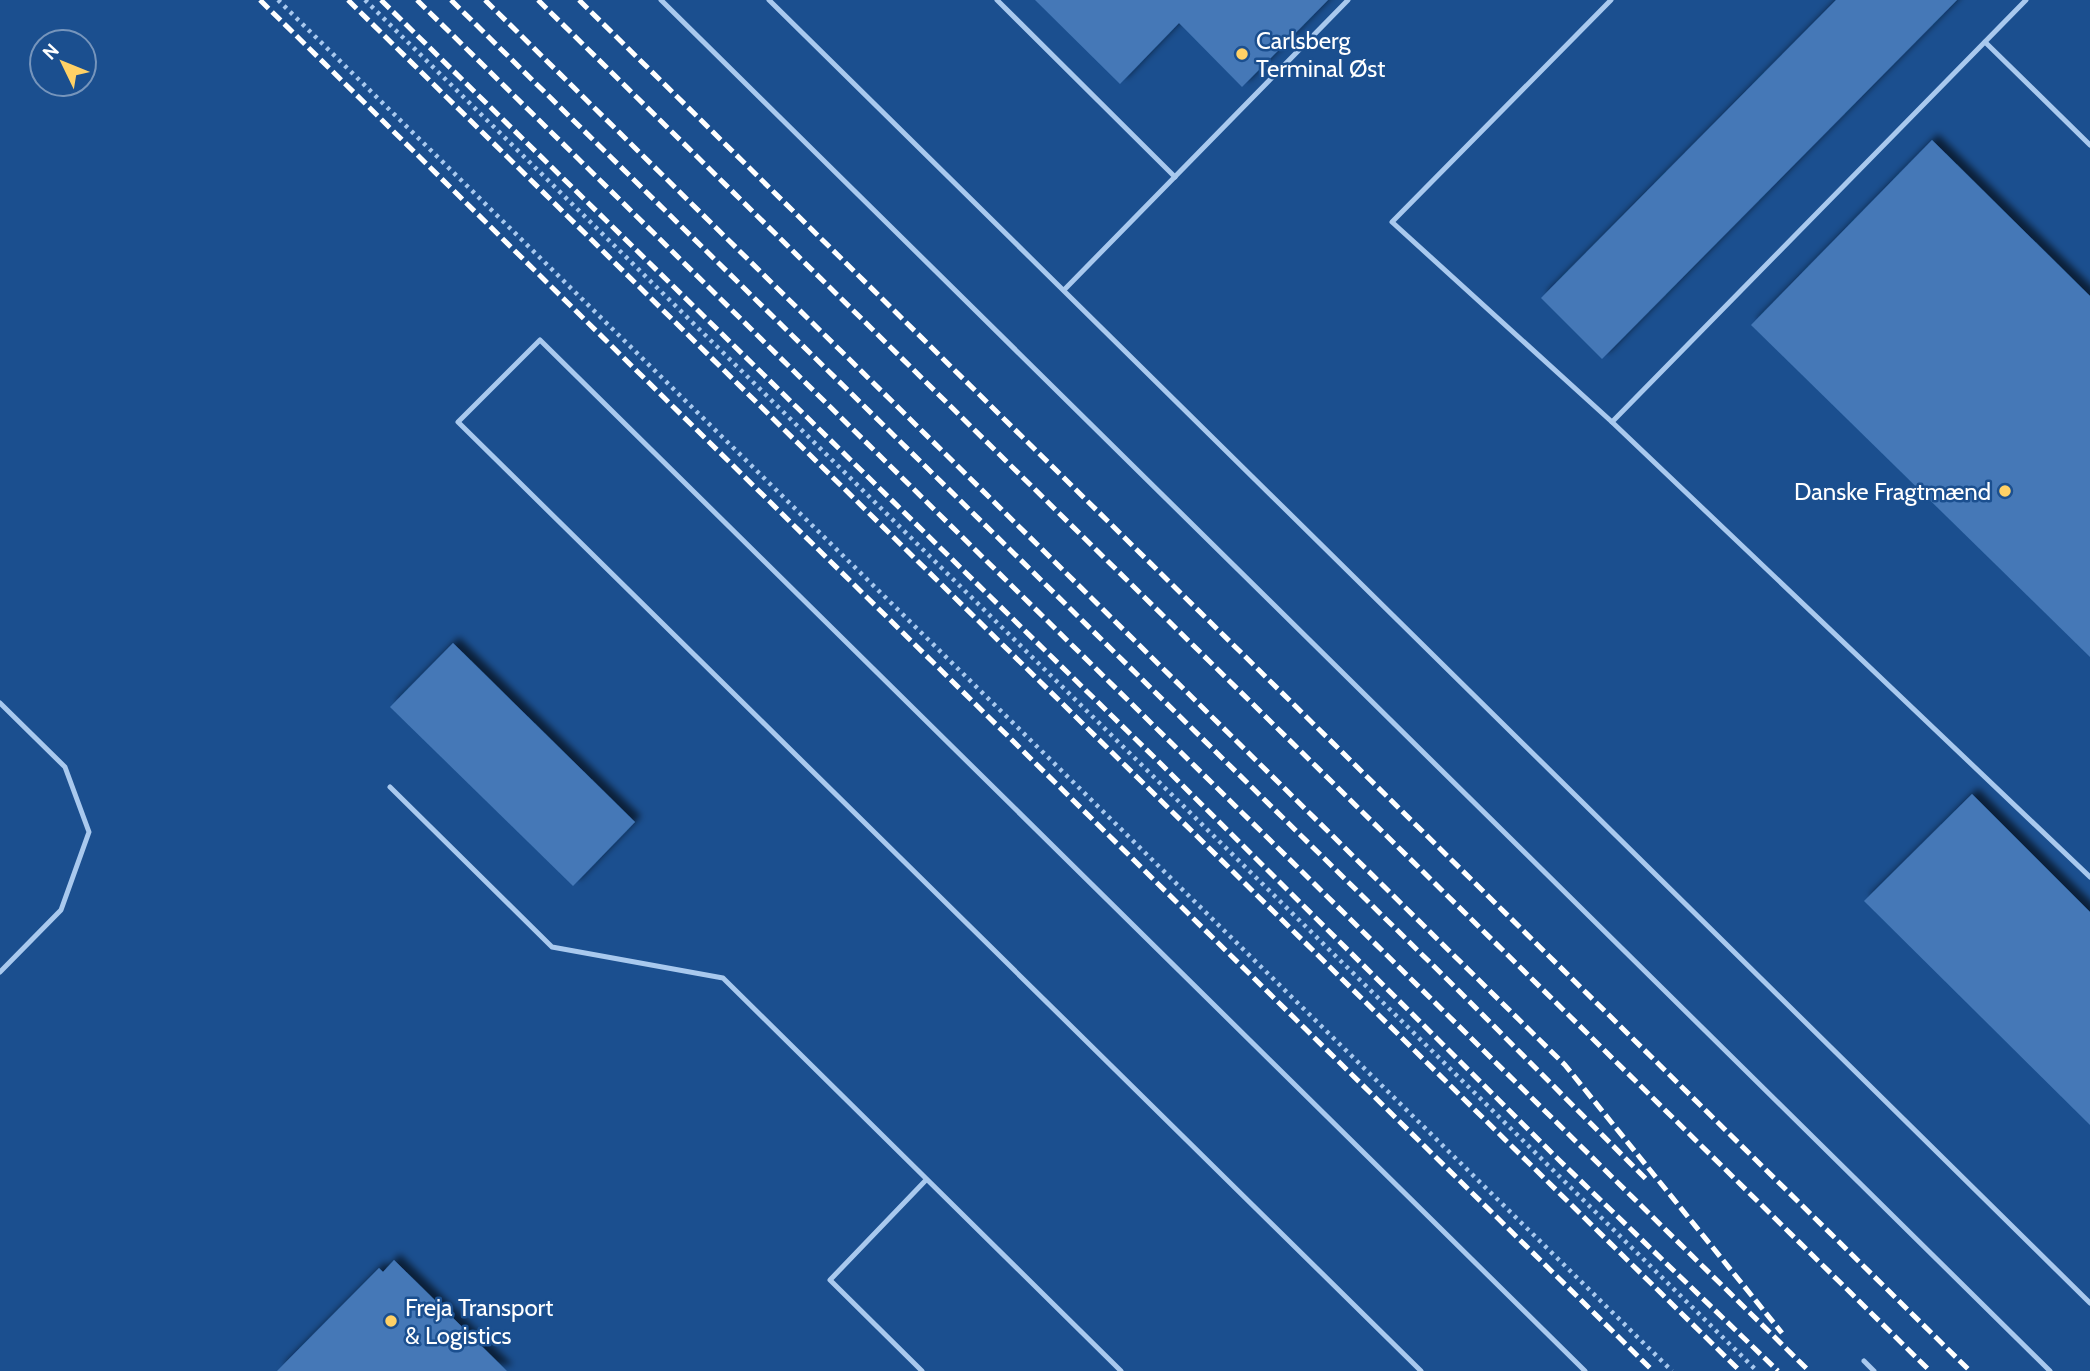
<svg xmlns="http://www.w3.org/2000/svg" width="2090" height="1371" viewBox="0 0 2090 1371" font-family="Cabin,sans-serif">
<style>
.building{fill:#4478b7;filter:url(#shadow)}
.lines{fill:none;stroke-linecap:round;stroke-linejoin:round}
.path{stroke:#a9c9ee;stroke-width:4.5;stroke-dasharray:3.5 5;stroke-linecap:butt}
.lane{stroke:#a9c9ee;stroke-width:5}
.rail{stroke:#fff;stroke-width:5;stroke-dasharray:12 5;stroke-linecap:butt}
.poi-dot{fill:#ffd166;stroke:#1b4f8f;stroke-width:2.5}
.labels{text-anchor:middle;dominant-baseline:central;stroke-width:5;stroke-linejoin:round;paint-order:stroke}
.poi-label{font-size:24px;fill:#fff;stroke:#1b4f8f;text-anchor:start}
</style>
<defs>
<filter id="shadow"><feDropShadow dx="6" dy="-6" stdDeviation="3.5" flood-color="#0009"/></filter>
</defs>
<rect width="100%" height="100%" fill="#1b4f8f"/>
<g class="building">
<path d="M1035 0H1328L1242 87 1179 23 1120 84Z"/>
<path d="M1836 0H1957L1602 359 1541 298Z"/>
<path d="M1932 140 2090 296V657L1751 325Z"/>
<path d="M453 643 635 822 573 886 390 707Z"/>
<path d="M1972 794 2090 912V1125L1864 901Z"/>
<path d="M394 1260 507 1371H277L379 1268 383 1272Z"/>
</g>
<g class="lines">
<g class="path">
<path d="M278 0 1672 1371"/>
<path d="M365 0 1757 1371"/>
</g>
<g class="lane">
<path d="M661 0 2050 1371"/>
<path d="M769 0 2090 1303"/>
<path d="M997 0 1175 177"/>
<path d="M1611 0 1392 222 1612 422"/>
<path d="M2026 0 1612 422 2090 877"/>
<path d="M1985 42 2090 145"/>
<path d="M1064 290 1348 0"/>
<path d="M0 703 65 767 89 832 61 910 0 972"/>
<path d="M390 787 552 947 723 978 1121 1371"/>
<path d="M1864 1361 1874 1371"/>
<path d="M922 1371 830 1280 926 1180"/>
<path d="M1421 1371 458 422 540 340 1585 1371"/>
</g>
<g class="rail">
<path d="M260 0 1653 1371"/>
<path d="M348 0 1740 1371"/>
<path d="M381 0 1159 762 1560 1161 1778 1371"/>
<path d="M417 0 1809 1371"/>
<path d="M451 0 1455 987 1648 1181"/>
<path d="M485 0 1565 1065 1782 1333"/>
<path d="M538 0 1930 1371"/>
<path d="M579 0 1970 1371"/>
</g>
</g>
<g class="poi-dot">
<circle cx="1242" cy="54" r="7"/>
<circle cx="2005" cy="491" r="7"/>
<circle cx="391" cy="1321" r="7"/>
</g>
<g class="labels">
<g class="poi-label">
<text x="1256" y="40">Carlsberg<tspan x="1256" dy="28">Terminal Øst</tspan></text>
<text x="1991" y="491" text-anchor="end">Danske Fragtmænd</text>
<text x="405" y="1307">Freja Transport<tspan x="405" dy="28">&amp; Logistics</tspan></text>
</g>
</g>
<g transform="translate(63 63) rotate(313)"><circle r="33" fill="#1b4f8f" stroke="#7695bc" stroke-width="2"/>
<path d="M0-5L12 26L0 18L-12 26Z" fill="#ffd166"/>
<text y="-10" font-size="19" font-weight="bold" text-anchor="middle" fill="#ffffff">N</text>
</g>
</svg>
